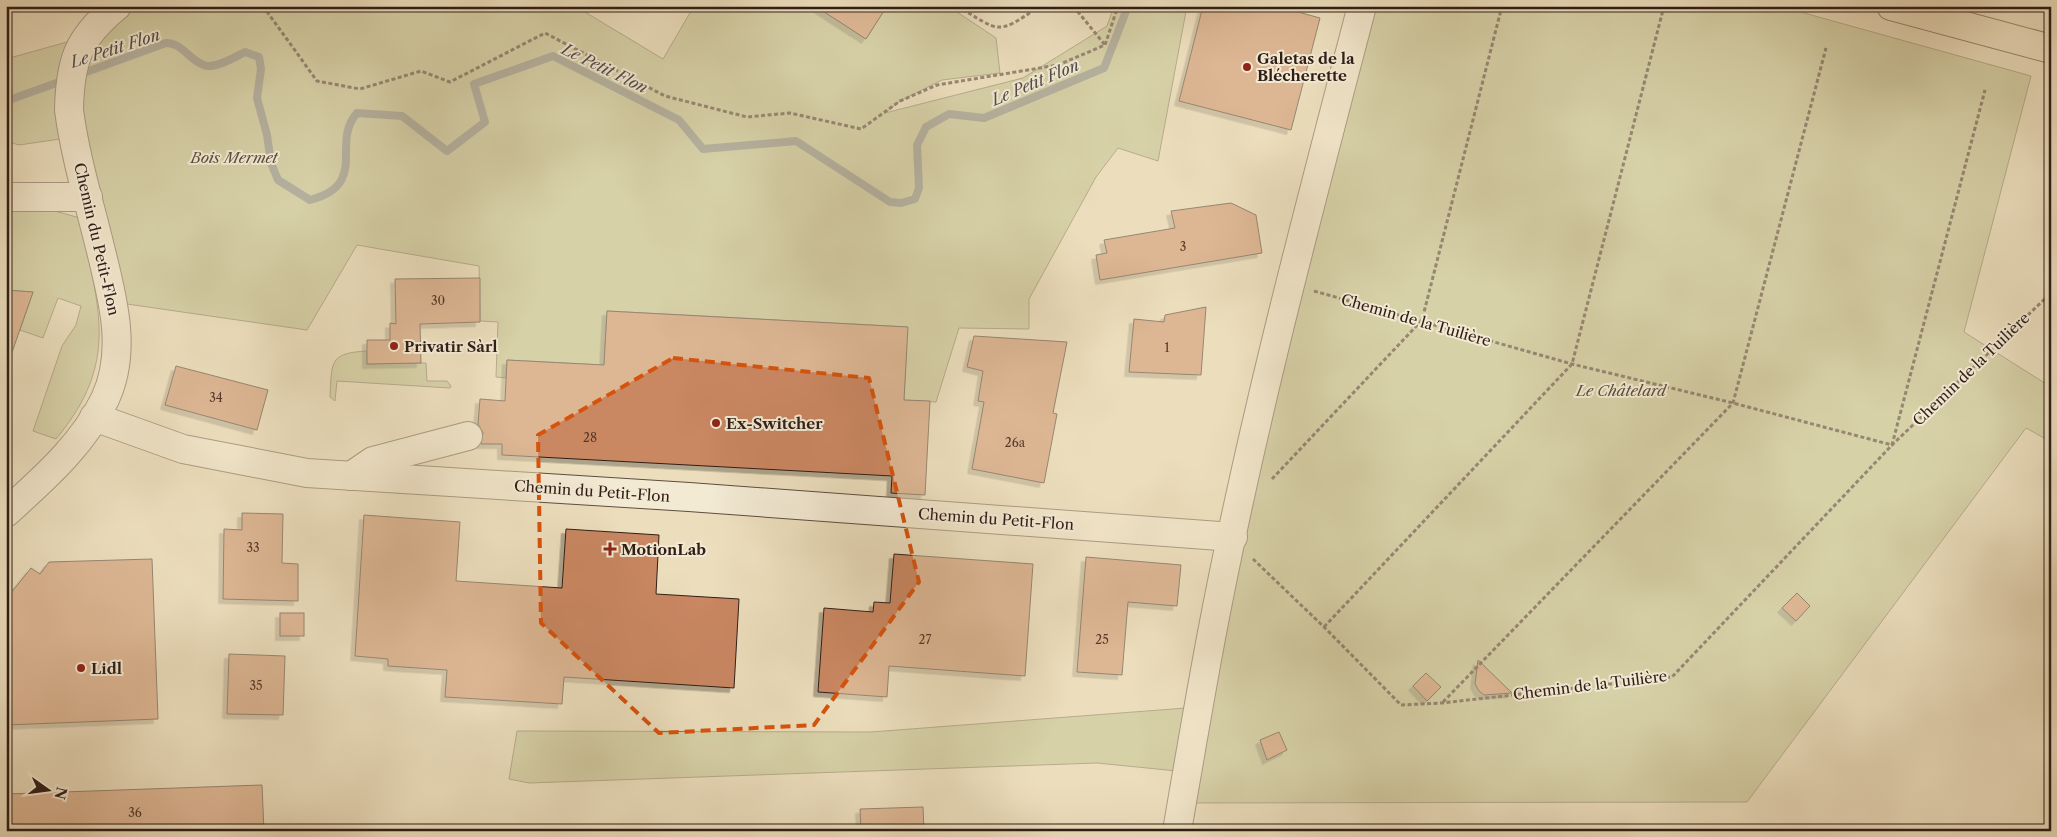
<svg xmlns="http://www.w3.org/2000/svg" width="2057" height="837" viewBox="0 0 2057 837" font-family="'Libre Caslon Text',serif">
<style>
.green{fill:#bcc08e;stroke:#766e52}
.lines{fill:none;stroke-linecap:round;stroke-linejoin:round}
.stream{stroke:#727b7b;stroke-width:8}
.building{fill:#c98762;stroke:#2f1d17;filter:url(#shadow)}
.minor-casing{stroke:#5e4d40;stroke-width:30}
.major-casing{stroke:#2f1d17;stroke-width:30}
.path{stroke:#2f1d17;stroke-width:3;stroke-dasharray:4 2.5;stroke-linecap:butt}
.minor{stroke:#f3ead4;stroke-width:28}
.major{stroke:#ecdebd;stroke-width:28}
.marked{fill:none;stroke:#d6530d;stroke-width:4;stroke-dasharray:10 6;stroke-linejoin:round}
.poi-dot{fill:#8f2418;stroke:#f3ead4;stroke-width:2}
.labels{text-anchor:middle;dominant-baseline:central;stroke-width:4;stroke-linejoin:round;paint-order:stroke}
.number-label{font-size:12px;fill:#56382a}
.poi-label{font-size:15px;font-weight:bold;fill:#2f1d17;stroke:#f3ead4;text-anchor:start}
.park-label{font-size:15px;font-style:italic;fill:#594e3b;stroke:#f3ead4}
.street-label{font-size:15px;fill:#2f1d17;stroke:#f3ead4}
.water-label{font-size:16px;font-style:italic;fill:#514c49;stroke:#f3ead4}
</style>
<defs>
<filter id="shadow"><feDropShadow dx="-4.5" dy="4.5" stdDeviation="0" flood-color="#0004"/></filter>
</defs>
<rect width="100%" height="100%" fill="#ecdebd"/>
<filter id="stains"><feTurbulence type="fractalNoise" baseFrequency=".004" numOctaves="4"/><feColorMatrix values="0 0 0 0 .2 0 0 0 0 .09 0 0 0 0 .02 0 0 0 .5 -.17"/></filter>
<radialGradient id="worn" r=".72"><stop offset=".6" stop-color="#630" stop-opacity="0"/><stop offset="1" stop-color="#630" stop-opacity=".3"/></radialGradient>
<g class="green">
<path d="M117 6H575L663 59 694 6H815L866 39 887 6H948L996 38 1000 73 942 80 900 101 885 113 1023 78 1107 26 1114 6H1187L1158 161 1118 148 1096 177 1029 299V329L959 328 936 402 904 400 907 327 607 311 604 365 507 360 506 378 496 377 498 322 480 321 479 266 357 245 307 330 113 302 74 137 19 145 6 141V59L85 37Z"/>
<path d="M1362 6H1779L2031 76 1964 332 2051 387V442L2026 428 1747 802 1182 803 1187 772 1097 763 529 783 509 779 517 731 871 732 1199 707Z"/>
<path d="M6 206 44 208 80 218C98 308 121 361 56 439L33 431 62 346 76 325 81 306 58 298 43 338 20 330 33 292 6 290Z"/>
<path d="M367 351V364L426 363 427 381H447L451 386 450 388 337 381 335 401 330 397C332 363 328 353 367 351Z"/>
</g>
<g class="lines">
<g class="stream">
<path d="M78 75 166 43C182 42 191 63 207 66 219 67 235 57 245 52L259 57 261 69 257 98 267 135 271 163 278 180 310 200C370 184 330 143 357 113L402 116 447 151 485 122 474 84 553 56 679 120 703 149 796 141 890 202 901 203 915 199 919 188 917 145 926 127 949 114 984 118 1104 68 1128 6"/>
<path d="M6 101 65 80"/>
</g>
</g>
<g class="building">
<path d="M815 6H887L866 39Z"/>
<path d="M1203 6H1276L1320 18 1291 130 1179 101Z"/>
<path d="M1231 203 1256 215 1262 253 1100 280 1096 255 1107 253 1104 240 1175 228 1171 211Z"/>
<path d="M480 278V322L420 324 421 363 367 364V340H390V323L396 324 395 279Z"/>
<path d="M6 290 33 292 9 361 6 360Z"/>
<path d="M1206 307 1201 375 1129 372 1134 319 1164 322 1165 315Z"/>
<path d="M607 311 908 327 904 400 930 401 925 495 891 493 892 476 502 455V444H481L483 433 478 424 480 399 505 401 507 360 604 365Z"/>
<path d="M974 336 1067 342 1053 413 1057 414 1044 483 972 469 984 402 978 401 983 371 967 367Z"/>
<path d="M176 366 268 390 257 430 165 405Z"/>
<path d="M242 513 283 514 282 563 298 564V601L223 599 224 529 242 530Z"/>
<path d="M364 515 460 522 456 581 562 588 566 529 659 535 656 594 739 599 734 688 564 677 562 704 445 697 447 670 388 666V659L355 656Z"/>
<path d="M894 554 1033 564 1025 676 889 666 887 697 818 692 824 608 873 612 874 602 890 603Z"/>
<path d="M1086 557 1181 565 1177 606 1128 602 1122 675 1077 672Z"/>
<path d="M152 559 158 719 6 725V599L31 568 40 574 49 562Z"/>
<path d="M1797 593 1810 606 1796 621 1782 608Z"/>
<rect x="280" y="613" width="24" height="23"/>
<path d="M229 654 285 656 283 715 227 714Z"/>
<path d="M1478 660 1512 693 1484 695 1479 691 1475 684Z"/>
<path d="M1426 673 1441 687 1427 701 1413 686Z"/>
<path d="M1279 732 1287 750 1267 760 1260 740Z"/>
<path d="M262 785 264 831H6V794Z"/>
<path d="M923 807 924 831H861L860 809Z"/>
</g>
<g class="lines">
<g class="minor-casing">
<g id="minor">
<path d="M6 197H88"/>
<path d="M94 417 183 449 307 473 689 497 1233 537"/>
<path d="M351 476 373 461 468 436"/>
<path d="M6 513C43 479 82 446 105 399 128 350 112 296 100 247 89 202 75 156 69 110 70 60 78 38 117 6"/>
<path d="M1177 831C1188 767 1199 702 1211 638 1251 426 1307 216 1362 6"/>
</g>
</g>
<g class="major-casing">
<path id="major" d="M1891 6 2051 49"/>
</g>
<g class="path">
<path d="M263 6 317 81 360 89 421 71 450 82 545 33 665 96 747 117 790 113 861 129 900 101 937 85 1058 65 1105 45 1118 6"/>
<path d="M957 6C1001 32 996 36 1040 6"/>
<path d="M1047 6 1074 7 1105 45"/>
<path d="M2035 6 2051 11"/>
<path d="M1314 291 1572 364 1733 403 1892 445 1985 90"/>
<path d="M1272 479 1422 320 1502 6"/>
<path d="M1253 559 1324 627 1401 705 1442 703 1672 677 1892 445 2051 293"/>
<path d="M1324 627 1572 364 1664 6"/>
<path d="M1443 702 1733 403 1826 48"/>
</g>
<use href="#minor" class="minor"/>
<use href="#major" class="major"/>
</g>
<path d="M0 0H2057V837H0ZM673 358 869 378 919 582 814 725 659 733 541 623 538 435Z" fill="#ecdebd" fill-opacity=".55" fill-rule="evenodd"/>
<path class="marked" d="M673 358 869 378 919 582 814 725 659 733 541 623 538 435Z"/>
<g class="poi-dot">
<circle cx="1247" cy="67" r="5"/>
<circle cx="394" cy="346" r="5"/>
<circle cx="716" cy="423" r="5"/>
<path d="M607.5 541.5h5v5h5v5h-5v5h-5v-5h-5v-5h5z"/>
<circle cx="81" cy="668" r="5"/>
</g>
<g class="labels">
<g class="number-label">
<text x="1183" y="246">3</text>
<text x="438" y="300">30</text>
<text x="1167" y="347">1</text>
<text x="216" y="397">34</text>
<text x="590" y="437">28</text>
<text x="1015" y="442">26a</text>
<text x="253" y="547">33</text>
<text x="925" y="639">27</text>
<text x="1102" y="639">25</text>
<text x="256" y="685">35</text>
<text x="135" y="812">36</text>
</g>
<g class="poi-label">
<text x="1257" y="58">Galetas de la<tspan x="1257" dy="17">Blécherette</tspan></text>
<text x="404" y="346">Privatir Sàrl</text>
<text x="726" y="423">Ex-Switcher</text>
<text x="621" y="549">MotionLab</text>
<text x="91" y="668">Lidl</text>
</g>
<g class="park-label">
<text x="234" y="157">Bois Mermet</text>
<text x="1621" y="390">Le Châtelard</text>
</g>
<g class="street-label">
<text transform="translate(97 239) rotate(77)">Chemin du Petit-Flon</text>
<text transform="translate(1416 320) rotate(16)">Chemin de la Tuilière</text>
<text transform="translate(1971 369) rotate(-44)">Chemin de la Tuilière</text>
<text transform="translate(592 491) rotate(4)">Chemin du Petit-Flon</text>
<text transform="translate(996 519) rotate(4)">Chemin du Petit-Flon</text>
<text transform="translate(1590 685) rotate(-7)">Chemin de la Tuilière</text>
</g>
<g class="water-label">
<text transform="translate(115 48) rotate(-18)">Le Petit Flon</text>
<text transform="translate(605 68) rotate(26)">Le Petit Flon</text>
<text transform="translate(1035 82) rotate(-23)">Le Petit Flon</text>
</g>
</g>
<rect width="2057" height="837" fill="none" stroke="#ecdebd" stroke-width="25"/>
<rect x="8" y="8" width="2042" height="822" fill="none" stroke="#2f1d17" stroke-width="2.5"/>
<rect x="12" y="12" width="2032" height="812" fill="none" stroke="#2f1d17"/>
<g transform="translate(48 790) rotate(104)" stroke="#f3ead4" stroke-width="4" paint-order="stroke">
<path d="M0-4L9 19L0 12L-9 19Z" fill="#2f1d17"/>
<text y="-8" font-size="14" font-weight="bold" text-anchor="middle" fill="#2f1d17">N</text>
</g>
<rect width="100%" height="100%" filter="url(#stains)"/>
<rect width="100%" height="100%" fill="url(#worn)"/>
</svg>
